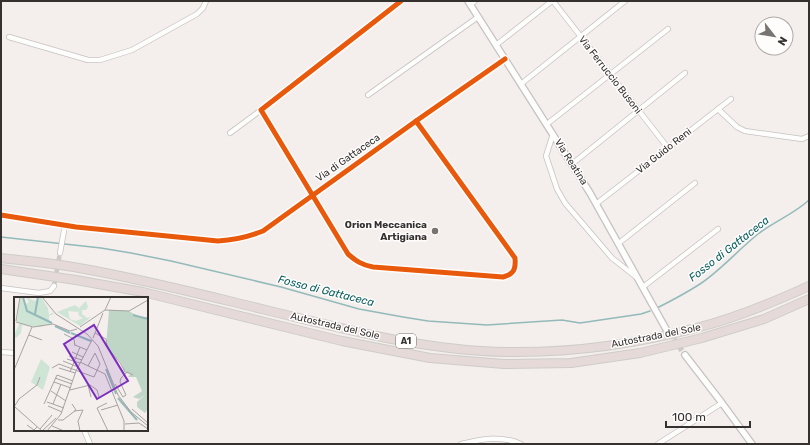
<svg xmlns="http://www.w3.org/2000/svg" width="810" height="445" viewBox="0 0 810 445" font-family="Rubik,sans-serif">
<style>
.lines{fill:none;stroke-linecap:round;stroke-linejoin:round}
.stream{stroke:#93baba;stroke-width:1.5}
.minor-tunnel{stroke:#cec9c6;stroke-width:4.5;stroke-dasharray:4.5 2;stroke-linecap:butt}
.tertiary-tunnel{stroke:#cec9c6;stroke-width:5.5;stroke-dasharray:5.5 3;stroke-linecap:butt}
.minor-casing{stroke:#c6c2c1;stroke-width:6}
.tertiary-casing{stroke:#c6c2c1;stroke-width:8}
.motorway-casing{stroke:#ceccca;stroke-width:10}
.minor{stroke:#fdfdfc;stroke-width:4.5}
.tertiary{stroke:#fdfdfc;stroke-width:5.5}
.motorway{stroke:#e5dad7;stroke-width:8}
.cycleway-casing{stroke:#fffdfc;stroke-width:8}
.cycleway{stroke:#e8590c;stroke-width:5}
.poi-dot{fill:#777471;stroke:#fffdfc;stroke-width:1.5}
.labels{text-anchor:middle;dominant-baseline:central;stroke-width:3;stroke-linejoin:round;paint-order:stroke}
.shield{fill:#fffdfc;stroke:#716e6c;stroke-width:1}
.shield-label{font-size:9px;font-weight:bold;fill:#34312f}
.street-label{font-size:10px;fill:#34312f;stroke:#fffdfc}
.poi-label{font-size:10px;font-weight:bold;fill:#34312f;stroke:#fffdfc;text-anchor:end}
.water-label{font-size:11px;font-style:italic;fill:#0a6062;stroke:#fffdfc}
.inset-river{fill:none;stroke:#93baba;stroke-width:2}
.inset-road{fill:none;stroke:#a7a3a0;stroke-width:1}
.view{fill:#7b2cbf;fill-opacity:0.15;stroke:#7b2cbf;stroke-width:2}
.inset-edge{fill:none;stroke:#34312f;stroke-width:2}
</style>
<rect width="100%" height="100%" fill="#f4efec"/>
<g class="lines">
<g class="stream">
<path d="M1 237 101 248 131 253 171 261 281 287 359 309 403 317 428 321 487 325 562 320 580 323 641 314 650 311"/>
<path d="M657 308C671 301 686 293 700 284 721 270 738 250 758 234 775 221 794 214 809 200"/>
</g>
<path class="minor-tunnel" d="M54 286 60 253"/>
<path class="tertiary-tunnel" d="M669 332 685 355"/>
<g class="minor-casing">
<g id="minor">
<path d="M401 1 261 110 348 254C356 261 362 265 373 267L503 277C514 274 516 269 515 258L416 121"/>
<path d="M553 1 668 148"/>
<path d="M470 5 475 1"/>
<path d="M9 37 88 60H100L132 50 197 14 203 8 206 1"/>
<path d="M496 45 552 1"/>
<path d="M521 84 625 1"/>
<path d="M368 95 478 17"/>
<path d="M718 109 737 127 745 131 802 139 809 136"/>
<path d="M547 124 668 29"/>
<path d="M230 133 261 110"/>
<path d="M553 134 546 156 557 189 565 203 612 258 636 277"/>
<path d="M572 164 685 73"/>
<path d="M596 204 731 99"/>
<path d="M1 215 76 227 218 241C234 240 248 237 263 231L416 121 505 59"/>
<path d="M619 243 695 183"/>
<path d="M60 253 65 225"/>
<path d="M643 287 718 229"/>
<path d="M1 288 39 293 50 291 54 286"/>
<path d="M1 352 15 353"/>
<path d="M84 430 90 444"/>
<path d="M461 444C482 439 501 435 521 444"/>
<path d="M658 444 722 403"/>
</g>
</g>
<g class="tertiary-casing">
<g id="tertiary">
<path d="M468 1 590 193 666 329"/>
<path d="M685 355 722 403 752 444"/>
</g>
</g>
<g class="motorway-casing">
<g id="motorway">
<path d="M1 258C27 261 54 263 79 268 142 279 204 295 266 310 345 329 425 351 507 352 572 353 637 344 700 327 738 317 774 302 809 286"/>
<path d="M1 269 76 280 143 292 342 341 430 358 504 364 571 363 640 353 702 338 764 319 809 299"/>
</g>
</g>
<use href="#minor" class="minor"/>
<use href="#tertiary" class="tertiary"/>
<use href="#motorway" class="motorway"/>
<g class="cycleway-casing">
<g id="cycleway">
<path d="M401 1 261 110 348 254C356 261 362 265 373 267L503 277C514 274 516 269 515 258L416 121"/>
<path d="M1 215 76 227 218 241C234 240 248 237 263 231L416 121 505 59"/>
</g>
</g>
<use href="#cycleway" class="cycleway"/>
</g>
<circle class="poi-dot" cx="435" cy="231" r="4"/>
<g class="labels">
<rect class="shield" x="396" y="334" width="20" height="14" rx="3"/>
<g class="shield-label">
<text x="406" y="341">A1</text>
</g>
<g class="street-label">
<text transform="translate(610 75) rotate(52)">Via Ferruccio Busoni</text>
<text transform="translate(664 151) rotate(-38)">Via Guido Reni</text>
<text transform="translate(348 158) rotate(-35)">Via di Gattaceca</text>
<text transform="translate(571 162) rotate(58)">Via Reatina</text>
<text transform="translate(335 326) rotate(13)">Autostrada del Sole</text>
<text transform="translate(656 336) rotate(-11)">Autostrada del Sole</text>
</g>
<g class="poi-label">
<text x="427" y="225">Orion Meccanica<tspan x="427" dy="12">Artigiana</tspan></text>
</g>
<g class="water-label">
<text transform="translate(729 249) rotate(-38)">Fosso di Gattaceca</text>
<text transform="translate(326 291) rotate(14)">Fosso di Gattaceca</text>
</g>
</g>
<g transform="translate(14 297)">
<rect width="134" height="134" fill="#f4efec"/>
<path d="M6 0H9L12 7 15 5 12 0 21 4 27 0 34 11 35 18 38 16 37 14 40 17 35 19V24L38 26 27 30 8 28 7 36 2 41 0 39 6 25H3ZM72 4 74 10 72 13H68V17L73 21 77 20 66 29 43 15 61 8 65 11ZM64 12 65 19 69 21 62 24 56 22 54 14 64 15ZM27 62 36 70 29 93 17 85Z" fill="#cee5d5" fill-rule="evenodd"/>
<path d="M95 13 115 14 125 20H134V112L131 116 123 110V105L132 97 125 102 119 100 128 94 122 80H114L116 77 111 76 108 67 92 49Z" fill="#bfd6c7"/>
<path class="inset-river" d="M9 0 13 14 38 26M21 17 24 0M119 18 134 22M41 29 56 36M57 36 77 44M92 72 102 97M104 101 123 123"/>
<path class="inset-road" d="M28 0 42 17 73 37 84 49 104 98 117 115 134 129M91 13 97 0M2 24 6 0M2 25 19 30 39 27 56 34 63 32M66 30 91 13 115 14 134 3M81 36 92 42 93 50 107 67 111 75M50 37 60 42 61 49M15 38 28 43M79 41 89 16M61 48 73 53M58 55 69 60M55 59 68 63M53 62 66 66M49 64 64 70M66 65 91 77 110 124V134M38 71 45 67 80 80 86 67 81 56 74 69M45 71 61 76M0 73 18 30M56 75 66 50M41 81 58 87M40 85 57 91M101 87 109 100 112 98 106 85 107 81 113 75 119 78M74 88 77 100M56 93 76 88 83 93 85 100M37 94 52 104M33 105 50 111M93 106 83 111 94 134M30 107 43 78 59 84M39 107 47 87M34 109 48 115M0 110 5 102 23 88 26 80M1 110 28 134M118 112 134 126M87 113 104 108M60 114 69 113 64 124 66 134M44 123H49L62 113 58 107M111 127 125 126 134 132M13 128 20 133 23 130M38 129 50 134M26 132 38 118M28 134 42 121M33 134 47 117 62 74 78 43"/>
<path class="view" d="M80 28 114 84 83 102 50 47Z"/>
<rect width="134" height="134" class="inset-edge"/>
</g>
<rect width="810" height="445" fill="none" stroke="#34312f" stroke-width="4"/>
<g transform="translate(774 36) rotate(121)"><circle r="19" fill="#fffdfc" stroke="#aeabaa"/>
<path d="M0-3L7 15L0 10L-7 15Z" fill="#777471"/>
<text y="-6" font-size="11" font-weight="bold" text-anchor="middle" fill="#34312f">N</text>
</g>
<path d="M666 421v6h84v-6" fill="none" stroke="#34312f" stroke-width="2"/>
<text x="672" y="421" font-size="12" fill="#34312f" stroke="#fffdfc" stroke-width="3" paint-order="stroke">100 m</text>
</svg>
